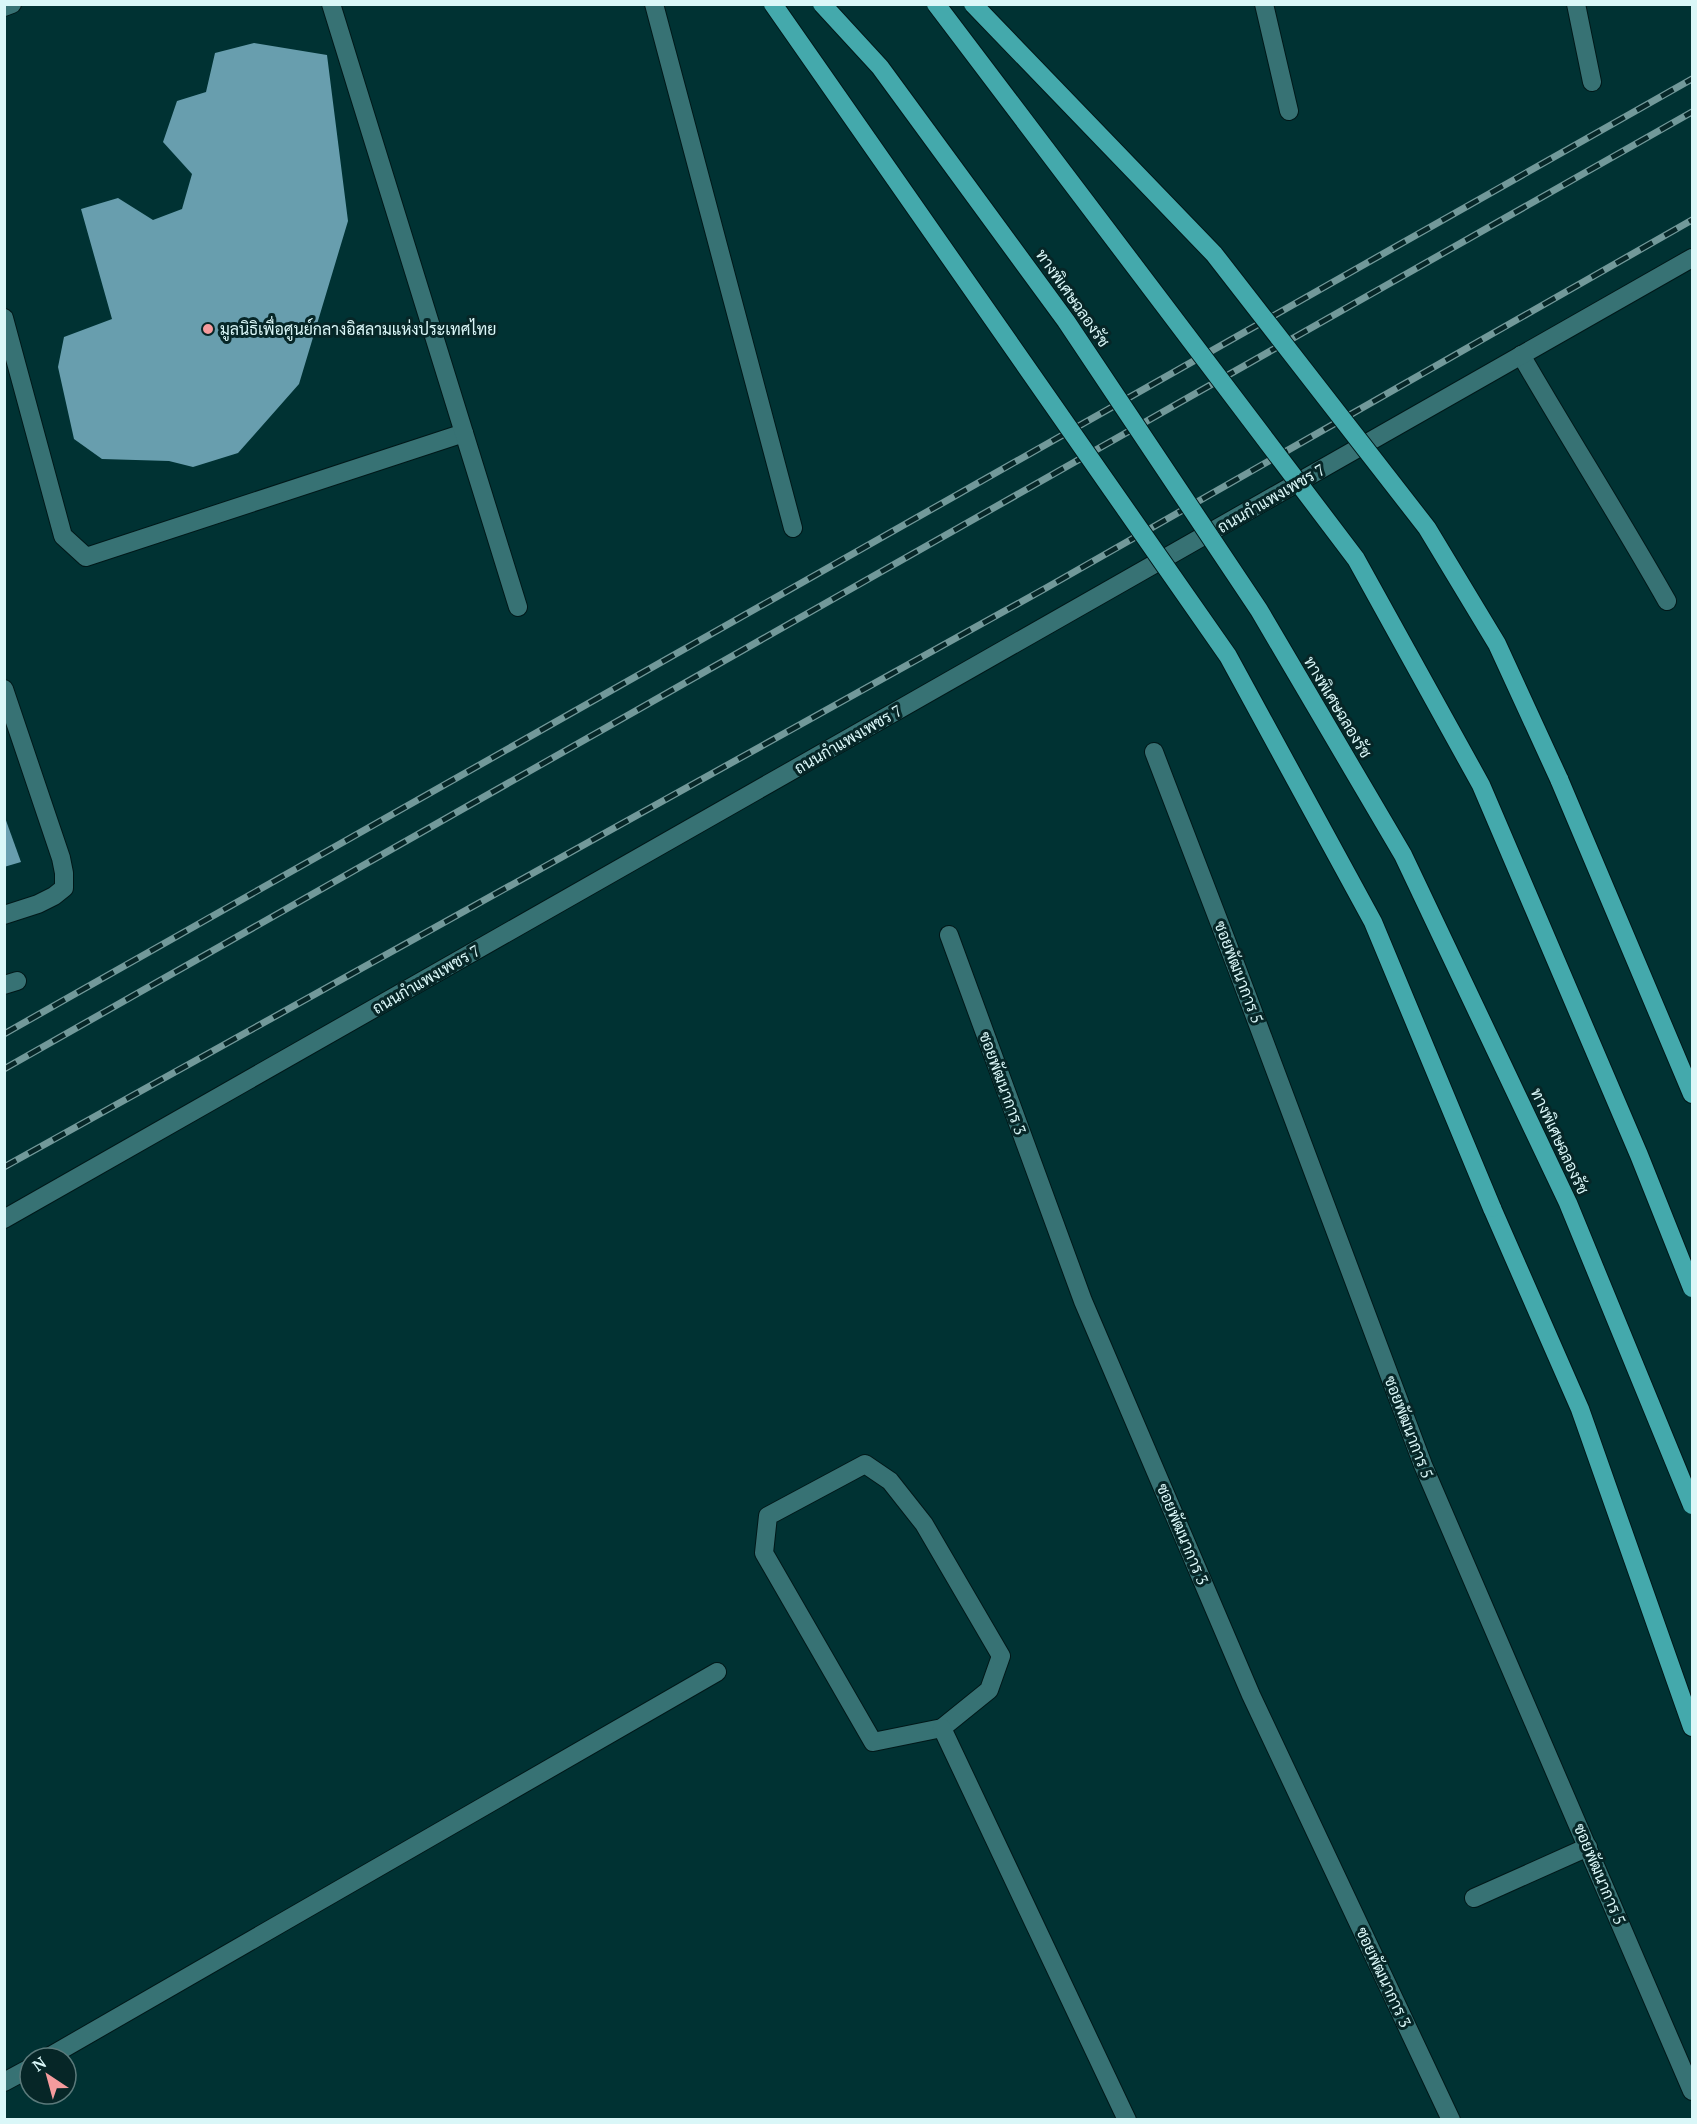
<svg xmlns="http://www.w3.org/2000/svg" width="1697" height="2124" viewBox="0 0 1697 2124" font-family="'PT Serif',Sarabun,serif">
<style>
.building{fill:#689eae}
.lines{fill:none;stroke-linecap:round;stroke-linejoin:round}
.service-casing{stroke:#001819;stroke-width:20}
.minor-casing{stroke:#001819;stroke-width:20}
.tertiary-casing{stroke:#001819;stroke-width:20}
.motorway-casing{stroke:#001819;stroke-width:20}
.service{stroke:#377274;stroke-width:18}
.minor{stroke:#377274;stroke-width:18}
.tertiary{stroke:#377274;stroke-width:18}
.motorway{stroke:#44a9ac;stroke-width:18}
.rail-casing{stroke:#72999a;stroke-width:7}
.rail{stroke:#062627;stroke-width:4.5;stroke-dasharray:14;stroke-linecap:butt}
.motorway-bridge-casing{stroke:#001819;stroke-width:20;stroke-linecap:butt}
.motorway-bridge{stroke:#44a9ac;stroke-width:18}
.poi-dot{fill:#f59b9d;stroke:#062627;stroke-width:2}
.labels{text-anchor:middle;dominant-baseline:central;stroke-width:6;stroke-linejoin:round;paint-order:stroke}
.street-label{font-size:16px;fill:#daf7f8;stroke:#062627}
.poi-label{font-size:16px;fill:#daf7f8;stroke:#062627;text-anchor:start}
</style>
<rect width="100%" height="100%" fill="#003233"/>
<g class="building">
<path d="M254 43 327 55 348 221 299 384 238 453 193 467 169 461 102 459 74 439 58 367 64 337 112 319 81 209 118 198 153 220 182 209 192 174 163 142 177 101 206 92 215 53Z"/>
<path d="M4 815 21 862 4 867Z"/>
</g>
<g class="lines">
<g class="service-casing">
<g id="service">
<path d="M4 7 12 4"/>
<path d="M4 318 63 536 86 557 464 433"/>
<path d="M4 689 61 858 64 873V888L54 896 38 904 4 915"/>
<path d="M865 1464 890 1481 924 1524 1001 1656 989 1690 942 1728 873 1742 764 1553 768 1516Z"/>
<path d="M47 2058 717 1672"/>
<path d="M4 2082 30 2068"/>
</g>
</g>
<g class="minor-casing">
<g id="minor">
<path d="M331 4 518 607"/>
<path d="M654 4 793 528"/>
<path d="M1264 4 1289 111"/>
<path d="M1576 4 1592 82"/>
<path d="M1521 355C1569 438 1620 518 1667 601"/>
<path d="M1154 752 1236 966 1423 1465 1692 2091"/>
<path d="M949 935 1083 1301 1251 1695 1451 2120"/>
<path d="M4 985 17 981"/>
<path d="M942 1728 1127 2120"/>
<path d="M1474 1898 1588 1847"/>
</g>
</g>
<g class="tertiary-casing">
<path id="tertiary" d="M4 1219 1692 258"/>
</g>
<g class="motorway-casing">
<g id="motorway">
<path d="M1559 779 1692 1094"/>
<path d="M1492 1208 1580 1409 1692 1727"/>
</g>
</g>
<use href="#service" class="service"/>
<use href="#minor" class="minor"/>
<use href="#tertiary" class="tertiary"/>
<use href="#motorway" class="motorway"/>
<g class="rail-casing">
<g id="rail">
<path d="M4 1034 1692 79"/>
<path d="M4 1069 1692 112"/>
<path d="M4 1167 1046 588 1692 220"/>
</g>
</g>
<use href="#rail" class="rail"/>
<g class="motorway-bridge-casing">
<g id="motorway-bridge">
<path d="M773 4 1228 656 1373 922 1492 1208"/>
<path d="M822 4 880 67 1066 321 1259 610 1403 855 1568 1203 1692 1505"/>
<path d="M936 4 1356 559 1481 785 1639 1155 1692 1288"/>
<path d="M973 4 1214 254 1427 528 1497 644 1559 779"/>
</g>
</g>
<use href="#motorway-bridge" class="motorway-bridge"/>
</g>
<circle class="poi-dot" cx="208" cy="329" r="6"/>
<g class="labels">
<g class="street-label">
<text transform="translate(1073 298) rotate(55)">ทางพิเศษฉลองรัช</text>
<text transform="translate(1271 498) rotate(-30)">ถนนกำแพงเพชร 7</text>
<text transform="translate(1338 707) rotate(59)">ทางพิเศษฉลองรัช</text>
<text transform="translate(848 739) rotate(-30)">ถนนกำแพงเพชร 7</text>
<text transform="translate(1239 972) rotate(69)">ซอยพัฒนาการ 5</text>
<text transform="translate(426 979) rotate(-30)">ถนนกำแพงเพชร 7</text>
<text transform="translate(1003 1083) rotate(70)">ซอยพัฒนาการ 3</text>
<text transform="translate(1560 1141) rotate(65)">ทางพิเศษฉลองรัช</text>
<text transform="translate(1409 1427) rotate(69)">ซอยพัฒนาการ 5</text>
<text transform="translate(1183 1534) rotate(67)">ซอยพัฒนาการ 3</text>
<text transform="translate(1600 1874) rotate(67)">ซอยพัฒนาการ 5</text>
<text transform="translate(1384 1977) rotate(65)">ซอยพัฒนาการ 3</text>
</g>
<g class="poi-label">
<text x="220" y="329">มูลนิธิเพื่อศูนย์กลางอิสลามแห่งประเทศไทย</text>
</g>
</g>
<rect width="1697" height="2124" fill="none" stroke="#daf7f8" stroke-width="12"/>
<g transform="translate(48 2076) rotate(324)"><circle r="28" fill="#062627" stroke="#5b7a7b" stroke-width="1.5"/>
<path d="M0-4.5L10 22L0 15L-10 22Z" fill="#f59b9d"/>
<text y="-9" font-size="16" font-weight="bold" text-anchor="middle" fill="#daf7f8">N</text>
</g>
</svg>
